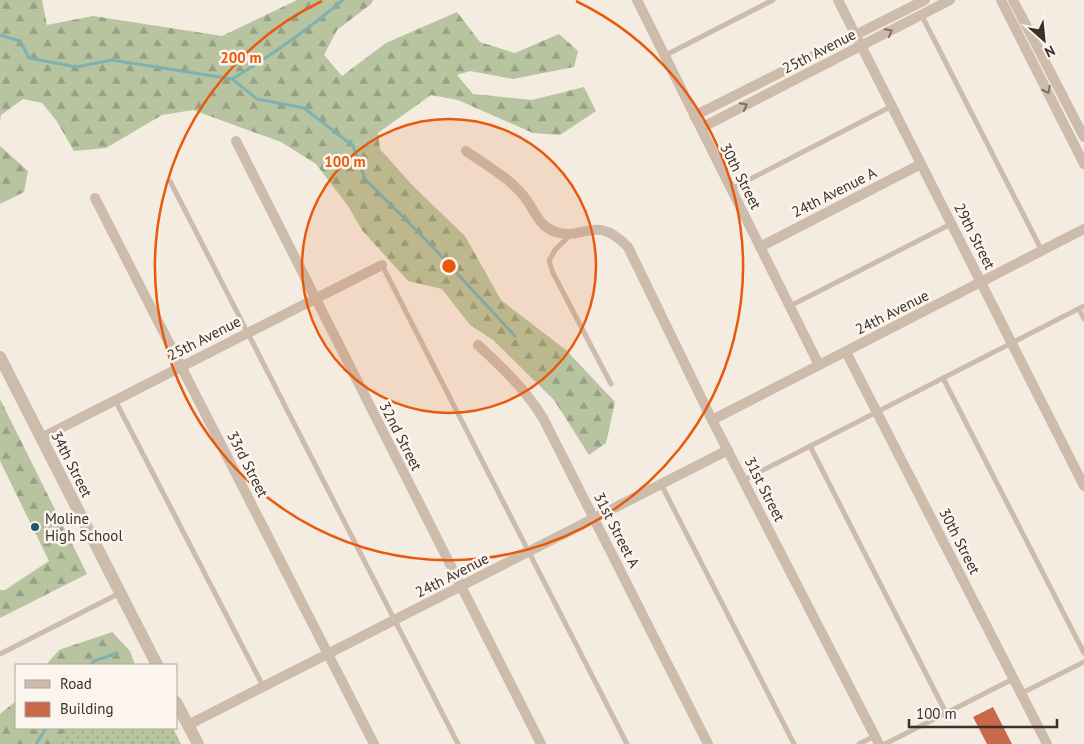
<svg xmlns="http://www.w3.org/2000/svg" width="1084" height="744" viewBox="0 0 1084 744" font-family="'PT Sans',sans-serif">
<style>
.green{fill:url(#green-dots)}
.forest{fill:url(#forest-firs)}
.lines{fill:none;stroke-linecap:round;stroke-linejoin:round}
.stream{stroke:#7fb0b2;stroke-width:3}
.building{fill:#c8694b}
.service{stroke:#cdbbac;stroke-width:5}
.minor{stroke:#cdbbac;stroke-width:10}
.tertiary{stroke:#cdbbac;stroke-width:12}
.oneway{stroke:#7d6f65}
.ring{fill:none;stroke:#e8590c;stroke-width:2.5}
.poi-dot{fill:#1f5a5e;stroke:#fbf5ee;stroke-width:2}
.labels{text-anchor:middle;dominant-baseline:central;stroke-width:5;stroke-linejoin:round;paint-order:stroke}
.street-label{font-size:15px;fill:#3b302b;stroke:#fbf5ee}
.poi-label{font-size:15px;fill:#3b302b;stroke:#fbf5ee;text-anchor:start}
.centre{fill:#e8590c;stroke:#fbf5ee;stroke-width:2.5}
.ring-label{font-size:15px;text-anchor:middle;font-weight:bold;fill:#e8590c;stroke:#fbf5ee;stroke-width:5;stroke-linejoin:round;paint-order:stroke}
</style>
<defs>
<pattern id="green-dots" width="8" height="8" patternUnits="userSpaceOnUse" patternTransform="scale(1.25)"><rect width="8" height="8" fill="#b8c4a0"/><path d="M2 2h.1M6 6h.1" fill="none" stroke="#97a083" stroke-width="1.8" stroke-linecap="round"/></pattern>
<pattern id="forest-firs" width="22" height="20" patternUnits="userSpaceOnUse" patternTransform="scale(1.25)"><rect width="22" height="20" fill="#b8c4a0"/><path d="M5 1l3.5 6h-7zM16 11l3.5 6h-7z" fill="#97a083"/></pattern>
</defs>
<rect width="100%" height="100%" fill="#f4ebe1"/>
<path class="green" d="M36 728H173L181 744H3Z"/>
<g class="forest">
<path d="M0 0H42L47 25 93 16 222 36 297 0H373L371 4 337 30 324 55 342 76 386 43 457 12 480 42 515 53 559 34 578 51 574 67 513 79 470 71 457 75 473 94 532 100 584 87 596 111 560 135 533 133 458 100 431 95 378 133 380 149 413 186 465 236 501 300 566 350 615 402 606 443 589 455 554 400 493 340 470 325 442 289 408 281 362 230 348 206 316 164 281 142 193 110 162 115 106 148 74 151 56 120 42 103 23 99 1 115 0 122Z"/>
<path d="M0 146 28 171 24 192 0 204Z"/>
<path d="M0 399 87 574 0 618V590H5L49 561 0 461Z"/>
<path d="M112 632 130 651 135 665H46L59 650Z"/>
<path d="M16 701V728H79L56 744H0V714Z"/>
</g>
<g class="lines">
<g class="stream">
<path d="M0 35 20 41 29 58 76 67 112 60 232 79 257 99 304 108 353 146 365 179 428 242 515 336"/>
<path d="M232 79C271 56 308 29 343 0"/>
<path d="M91 665 94 661 117 653"/>
<path d="M36 744 46 728"/>
</g>
</g>
<path class="building" d="M993 707 1012 744H987L973 717Z"/>
<g class="lines">
<g class="service">
<path d="M921 14 1042 251"/>
<path d="M664 56 773 0"/>
<path d="M170 181 458 744"/>
<path d="M731 189 892 106"/>
<path d="M570 235 555 250 549 261 553 273 611 384"/>
<path d="M382 265 627 744"/>
<path d="M790 306 951 224"/>
<path d="M1079 309 1084 319"/>
<path d="M943 378 1084 653"/>
<path d="M115 400 263 686"/>
<path d="M810 446 946 713"/>
<path d="M744 480 1084 306"/>
<path d="M661 484 794 744"/>
<path d="M0 654 120 593"/>
<path d="M1020 694 1084 662"/>
<path d="M859 744 875 736"/>
<path d="M885 744 1013 679"/>
</g>
<g class="minor">
<path d="M637 0 819 365"/>
<path d="M838 0 1084 486"/>
<path d="M1001 0 1084 164"/>
<path d="M1013 0 1084 137"/>
<path d="M694 116 925 0"/>
<path d="M701 128 950 0"/>
<path d="M236 141 541 744"/>
<path d="M466 151C487 166 514 180 528 202 535 212 540 226 553 231 584 243 594 212 628 247L712 420 879 744"/>
<path d="M95 198 374 744"/>
<path d="M760 247 921 164"/>
<path d="M478 345C503 368 525 389 543 418L708 744"/>
<path d="M846 352 1047 744"/>
<path d="M712 420 1084 229"/>
<path d="M41 438 382 265"/>
<path d="M188 725 728 450"/>
</g>
<g class="tertiary">
<path d="M0 357 157 665"/>
<path d="M176 702 198 744"/>
</g>
</g>
<defs><path id="oneway-chevron" d="M-2-3.5L2.5 0L-2 3.5" fill="none" stroke-width="1.6" stroke-linecap="round" stroke-linejoin="round" transform="scale(1.25)"/></defs>
<g class="oneway">
<use href="#oneway-chevron" transform="translate(889 32) rotate(-28)"/>
<use href="#oneway-chevron" transform="translate(1047 90) rotate(63)"/>
<use href="#oneway-chevron" transform="translate(744 106) rotate(-27)"/>
</g>
<circle cx="449" cy="266" r="147" fill="#e8590c" fill-opacity=".12"/>
<g class="ring">
<circle cx="449" cy="266" r="147"/>
<path d="M576 1A294 294 0 1 1 322 1"/>
</g>
<circle class="poi-dot" cx="35" cy="527" r="5"/>
<g class="labels">
<g class="street-label">
<text transform="translate(819 51) rotate(-27)">25th Avenue</text>
<text transform="translate(741 176) rotate(63)">30th Street</text>
<text transform="translate(834 192) rotate(-27)">24th Avenue A</text>
<text transform="translate(975 236) rotate(63)">29th Street</text>
<text transform="translate(892 312) rotate(-27)">24th Avenue</text>
<text transform="translate(204 338) rotate(-27)">25th Avenue</text>
<text transform="translate(401 436) rotate(63)">32nd Street</text>
<text transform="translate(72 464) rotate(63)">34th Street</text>
<text transform="translate(248 464) rotate(63)">33rd Street</text>
<text transform="translate(765 489) rotate(63)">31st Street</text>
<text transform="translate(617 530) rotate(63)">31st Street A</text>
<text transform="translate(960 541) rotate(63)">30th Street</text>
<text transform="translate(452 575) rotate(-27)">24th Avenue</text>
</g>
<g class="poi-label">
<text x="45" y="518">Moline<tspan x="45" dy="17">High School</tspan></text>
</g>
</g>
<circle cx="449" cy="266" r="8" class="centre"/>
<g class="ring-label">
<text x="241" y="63">200 m</text>
<text x="345" y="167">100 m</text>
</g>
<rect x="15" y="664" width="162" height="65" fill="#fbf5ee" stroke="#aea6a0"/>
<rect x="25" y="680" width="25" height="8" fill="#cdbbac" stroke="#aea6a0"/>
<text x="60" y="689" font-size="15" fill="#3b302b">Road</text>
<rect x="25" y="702" width="25" height="15" fill="#c8694b" stroke="#aea6a0"/>
<text x="60" y="714" font-size="15" fill="#3b302b">Building</text>
<g transform="translate(1044 40) rotate(153)" stroke="#fbf5ee" stroke-width="4" paint-order="stroke">
<path d="M0-4L9 19L0 12L-9 19Z" fill="#3b302b"/>
<text y="-8" font-size="14" font-weight="bold" text-anchor="middle" fill="#3b302b">N</text>
</g>
<path d="M909 719v8h148v-8" fill="none" stroke="#3b302b" stroke-width="2.5"/>
<text x="916" y="719" font-size="15" fill="#3b302b" stroke="#fbf5ee" stroke-width="4" paint-order="stroke">100 m</text>
</svg>
